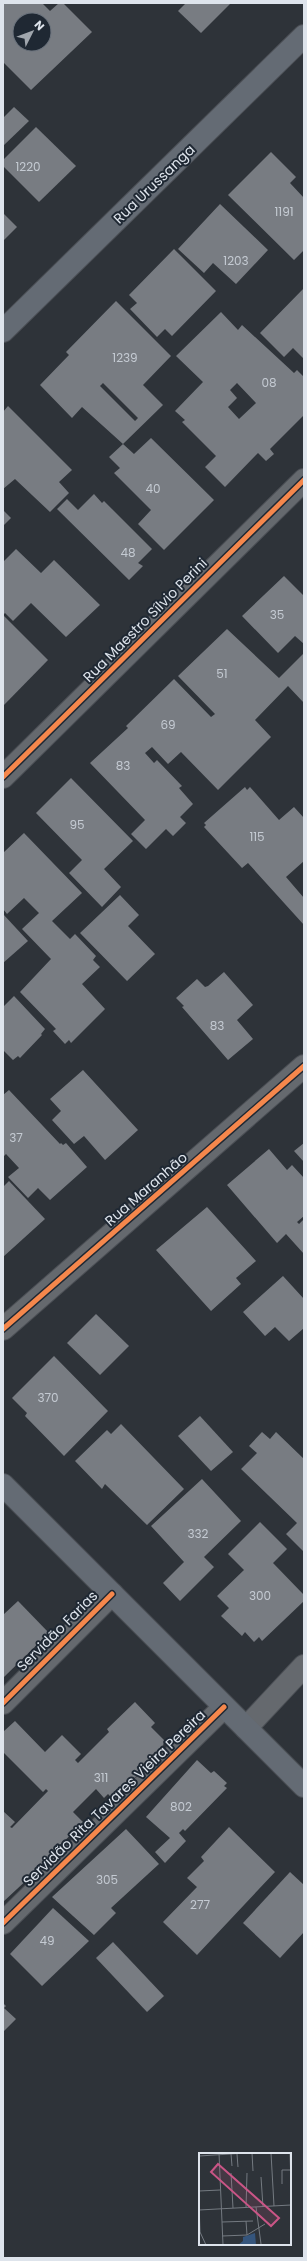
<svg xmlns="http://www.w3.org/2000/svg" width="307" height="2261" viewBox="0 0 307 2261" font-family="Poppins,sans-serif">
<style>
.building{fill:#787c82;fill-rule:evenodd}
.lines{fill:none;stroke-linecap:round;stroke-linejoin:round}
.minor-casing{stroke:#4b4f55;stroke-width:24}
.major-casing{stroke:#4b4f55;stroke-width:24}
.minor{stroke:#65696e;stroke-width:22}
.major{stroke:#646b74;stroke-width:22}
.cycleway-casing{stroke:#1f2833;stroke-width:8}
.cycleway{stroke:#f5874c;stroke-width:5}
.labels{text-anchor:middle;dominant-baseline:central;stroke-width:4;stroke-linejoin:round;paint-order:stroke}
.number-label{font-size:12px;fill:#c4cad2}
.street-label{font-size:14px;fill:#dee4ec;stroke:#1f2833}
.inset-road{fill:none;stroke:#747a81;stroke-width:1}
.view{fill:#ca5586;fill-opacity:0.15;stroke:#ca5586;stroke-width:2}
.inset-edge{fill:none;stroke:#dee4ec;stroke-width:2}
</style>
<rect width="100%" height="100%" fill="#2e3339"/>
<g class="building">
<path d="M3 3H42L50 11 59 3H63L92 32 31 90 3 62ZM20 20H44V44H20Z"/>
<path d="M186 3H231L201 33 178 11Z"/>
<path d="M14 107 29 121 3 146V118Z"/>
<path d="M36 127 76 166 39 202 3 166V160Z"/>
<path d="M271 152 296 177 290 183 304 198V250L294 260 228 195Z"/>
<path d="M220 204 268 250 236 284 213 263 204 273 178 249Z"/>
<path d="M3 213 17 227 3 241Z"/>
<path d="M174 249 216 291 172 336 165 329 157 337 130 309 137 303 129 295Z"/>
<path d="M304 288V359L293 348 284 357 260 333Z"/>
<path d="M116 301 171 356 143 385 163 405 123 444 82 407 72 418 40 385 69 355 66 352ZM103 383 138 418 135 421 100 386Z"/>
<path d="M221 312 238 330 242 325 294 373 297 370 304 377V415L270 449 274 454 266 461 258 453 225 487 205 467 216 456 182 422 185 420 175 411 203 382 176 356ZM237 383 256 403 239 419 228 407 237 398 230 390Z"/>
<path d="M8 406 72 470 59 482 69 493 50 512 15 479 3 489V412Z"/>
<path d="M151 438 214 500 164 550 138 524 151 510 114 473 120 468 109 457 123 444 134 454Z"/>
<path d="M94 494 102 503 104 501 152 549 138 563 143 566 129 580 57 509 67 499 78 510Z"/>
<path d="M3 510 11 518 3 526Z"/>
<path d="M16 549 41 573 54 560 100 605 66 637 31 603 13 621 5 613 3 615V562Z"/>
<path d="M284 576 304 596V644L295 636 278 653 242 616Z"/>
<path d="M3 615 48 660 3 706Z"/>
<path d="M227 629 279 678 304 653V703L288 686 255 720 271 737 218 790 181 752 168 764 152 747 145 753 154 763 157 760 182 786 179 788 193 804 180 817 186 823 173 836 166 829 146 849 131 834 145 820 90 763 128 728 126 726 174 679 211 717 215 714 178 676Z"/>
<path d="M71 778 133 841 104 869 121 887 102 907 69 873 82 860 36 813Z"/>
<path d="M245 787 247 790 250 787 279 820 294 807 304 818V861L286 877 304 898V925L248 863 242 868 204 827 206 825 204 823Z"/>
<path d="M24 833 82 893 52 921 70 939 75 934 96 956 93 960 100 967 82 984 105 1009 71 1043 69 1040 65 1044 53 1031 56 1029 20 992 51 959 22 929 39 913 24 898 7 914 3 909V853Z"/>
<path d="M120 895 139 915 128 926 155 954 127 981 80 933Z"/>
<path d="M3 914 28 941 3 963Z"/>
<path d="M224 972 253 1005 237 1020 253 1039 228 1060 182 1007 184 1006 176 998 197 979 205 987 208 986Z"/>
<path d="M14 996 45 1029 41 1034 42 1035 20 1058 18 1056 13 1060 3 1050V1007Z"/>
<path d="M83 1070 138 1130 105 1160 84 1136 74 1144 52 1120 61 1111 50 1099Z"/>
<path d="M9 1090 60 1144 61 1143 63 1145 66 1143 87 1167 50 1200 38 1188 28 1198 8 1177 19 1168 6 1154 3 1157V1095Z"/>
<path d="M304 1143V1162L294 1151Z"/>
<path d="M269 1149 287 1170 292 1165 304 1178V1216L297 1222 299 1224 304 1219V1254L286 1234 277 1243 227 1185Z"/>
<path d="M9 1181 45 1219 3 1257V1187Z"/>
<path d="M207 1207 256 1261 236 1278 241 1284 211 1311 156 1250Z"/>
<path d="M283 1276 304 1299V1328L289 1341 275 1327 265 1336 243 1312Z"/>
<path d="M96 1314 129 1346 100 1375 67 1343Z"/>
<path d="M54 1356 108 1411 64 1456 25 1416 27 1413 12 1398Z"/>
<path d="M200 1416 233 1452 211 1471 178 1436Z"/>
<path d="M121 1424 184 1489 147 1525 105 1484 102 1489 75 1461 107 1430 111 1434Z"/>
<path d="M262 1432 270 1439 276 1432 304 1459V1552L286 1534 297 1523 241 1469 257 1453 249 1446Z"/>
<path d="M202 1479 241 1521 204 1557 214 1567 180 1601 163 1583 184 1562 151 1526Z"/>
<path d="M260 1522 287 1549 273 1563 304 1595V1601L262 1641 259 1637 254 1642 245 1632 242 1636 221 1616 229 1608 217 1596 244 1570 228 1554Z"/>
<path d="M18 1601 49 1633 3 1678V1615Z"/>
<path d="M135 1702 155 1723 151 1727 164 1740 162 1753 113 1799 108 1794 104 1798 96 1789 73 1812 83 1822 44 1862 45 1863 3 1902V1811L15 1822 10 1827 12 1828 48 1791 46 1789 43 1792 3 1752V1732L15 1721 45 1752 62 1735 81 1754 75 1760 78 1763 109 1732 107 1729Z"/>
<path d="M197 1760 211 1773 214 1771 227 1783 224 1786 227 1788 185 1831 183 1829 179 1833 186 1841 165 1863 155 1852 170 1838 146 1817Z"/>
<path d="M229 1827 275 1872 197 1955 163 1922 197 1887 187 1878 204 1861 201 1857Z"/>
<path d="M126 1829 159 1864 111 1908 116 1913 94 1935 52 1897Z"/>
<path d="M290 1872 304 1885V1932L280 1958 243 1923Z"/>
<path d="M53 1908 89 1941 42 1986 10 1954Z"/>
<path d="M113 1942 164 1996 147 2012 96 1958Z"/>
<path d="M3 2003 6 2006 4 2008 16 2019 3 2032Z"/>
</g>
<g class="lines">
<g class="minor-casing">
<g id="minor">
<path d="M3 777 304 480"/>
<path d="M3 1329 304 1066"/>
<path d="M3 1703 112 1594"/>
<path d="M246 1728 304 1666"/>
<path d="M3 1923 224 1707"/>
</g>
</g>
<g class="major-casing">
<g id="major">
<path d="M3 331 304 36"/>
<path d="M3 1485 304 1786"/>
</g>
</g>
<use href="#minor" class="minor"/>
<use href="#major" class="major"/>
<g class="cycleway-casing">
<g id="cycleway">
<path d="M3 777 304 480"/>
<path d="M3 1329 304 1066"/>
<path d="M3 1703 112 1594"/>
<path d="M3 1923 224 1707"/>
</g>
</g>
<use href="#cycleway" class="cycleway"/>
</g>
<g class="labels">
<g class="number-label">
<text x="28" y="166">1220</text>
<text x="284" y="211">1191</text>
<text x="236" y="260">1203</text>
<text x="125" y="357">1239</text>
<text x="269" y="382">08</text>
<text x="153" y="488">40</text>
<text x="128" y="552">48</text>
<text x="277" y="614">35</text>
<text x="222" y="673">51</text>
<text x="168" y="724">69</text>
<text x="123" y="765">83</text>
<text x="77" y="824">95</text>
<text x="257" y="836">115</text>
<text x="217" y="1025">83</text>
<text x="16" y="1137">37</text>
<text x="48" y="1397">370</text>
<text x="198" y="1533">332</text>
<text x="260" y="1595">300</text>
<text x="101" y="1777">311</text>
<text x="181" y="1806">802</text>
<text x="107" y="1879">305</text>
<text x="200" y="1904">277</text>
<text x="47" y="1940">49</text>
</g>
<g class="street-label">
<text transform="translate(154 184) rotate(-44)">Rua Urussanga</text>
<text transform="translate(145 620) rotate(-45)">Rua Maestro Sílvio Perini</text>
<text transform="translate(146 1189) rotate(-41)">Rua Maranhão</text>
<text transform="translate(57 1631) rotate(-45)">Servidão Farias</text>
<text transform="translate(114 1798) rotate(-44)">Servidão Rita Tavares Vieira Pereira</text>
</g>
</g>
<g transform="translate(199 2153)">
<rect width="92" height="92" fill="#2e3339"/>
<path d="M56 80 57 92H39L44 88V84Z" fill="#35557c"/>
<path class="inset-road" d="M20 0 24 92M53 0 54 18M72 0 75 53M91 0 92 32M32 1 33 13M38 1 39 14M0 3 47 0M32 20 34 55M62 24 64 54M83 31V17H91M0 38 21 37M0 51 1 79 7 92M57 54 62 91M47 55 48 20M0 57 92 52M23 69 54 68M48 82 66 71M23 83 48 82 47 68"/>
<path class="view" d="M19 11 80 65 72 73 12 19Z"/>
<rect width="92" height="92" class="inset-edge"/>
</g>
<rect width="307" height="2261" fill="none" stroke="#dee4ec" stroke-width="8"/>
<g transform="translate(32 32) rotate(48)"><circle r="19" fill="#1f2833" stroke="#6b737d"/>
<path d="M0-3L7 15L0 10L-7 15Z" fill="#a0a6ad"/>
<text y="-6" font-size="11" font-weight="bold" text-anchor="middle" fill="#dee4ec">N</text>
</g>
</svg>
